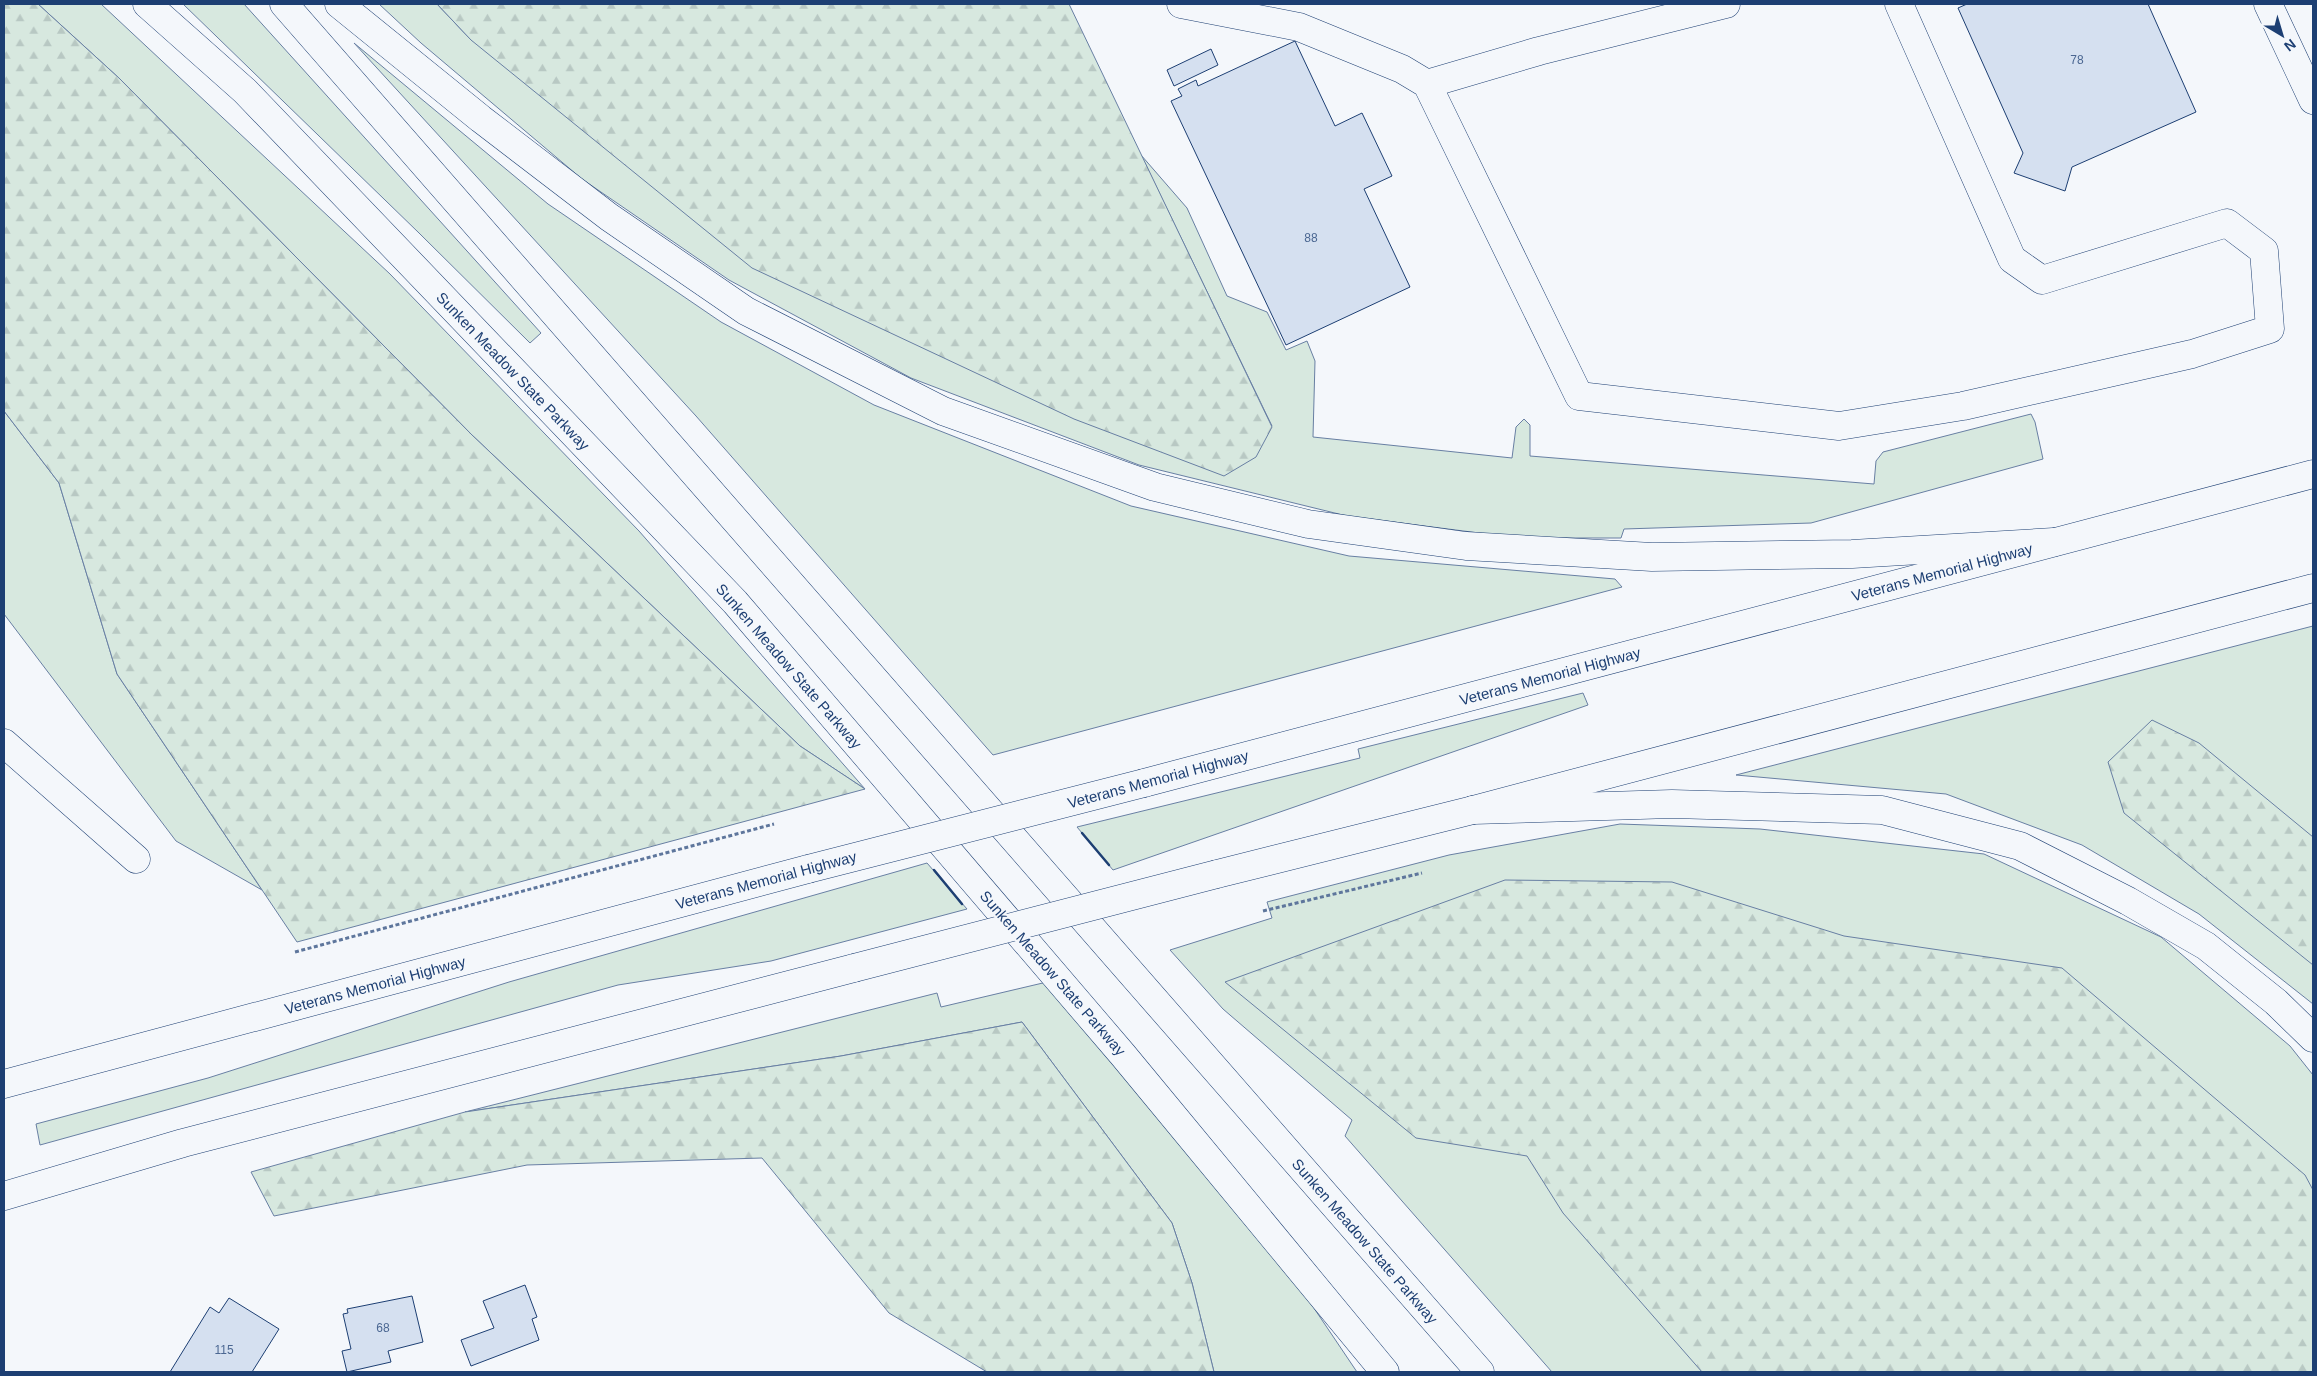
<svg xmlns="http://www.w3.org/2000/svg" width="2317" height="1376" viewBox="0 0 2317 1376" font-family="Helvetica,sans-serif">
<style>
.grass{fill:#d7e8df;stroke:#687fa3}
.forest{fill:url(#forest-firs);stroke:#687fa3}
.building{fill:#d5e0f0;stroke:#1d3f73}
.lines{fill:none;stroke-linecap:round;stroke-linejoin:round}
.minor-casing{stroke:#1d3f73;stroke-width:29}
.major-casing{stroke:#1d3f73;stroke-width:29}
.highway-casing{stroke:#1d3f73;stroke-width:29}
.path{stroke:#5e769c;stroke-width:3;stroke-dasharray:4 2.5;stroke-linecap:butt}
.minor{stroke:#f4f7fb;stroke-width:28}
.major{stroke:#f4f7fb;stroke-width:28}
.highway{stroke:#f4f7fb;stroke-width:28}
.major-bridge-casing{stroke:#1d3f73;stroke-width:29;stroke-linecap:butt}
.major-bridge{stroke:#f4f7fb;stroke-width:28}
.wall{stroke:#1d3f73;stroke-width:2.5}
.labels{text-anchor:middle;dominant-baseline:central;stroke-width:4;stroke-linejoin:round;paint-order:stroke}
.number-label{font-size:12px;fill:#4b6792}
.street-label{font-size:15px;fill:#1d3f73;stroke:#f4f7fb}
</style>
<defs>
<pattern id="forest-firs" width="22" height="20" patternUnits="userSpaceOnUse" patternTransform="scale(1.25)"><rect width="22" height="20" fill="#d7e8df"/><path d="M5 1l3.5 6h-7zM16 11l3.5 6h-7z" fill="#b8c8c3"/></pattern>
</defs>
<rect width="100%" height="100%" fill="#f4f7fb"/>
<g class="grass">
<path d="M38 4H101L390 274 639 531 865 789 800 746 472 435 120 79Z"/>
<path d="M183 4H244L541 333 530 343 419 233Z"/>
<path d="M379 4H437L471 40 1272 426 1141 155 1187 208 1227 296 1267 312 1286 350 1307 341 1315 361 1313 437 1512 458 1516 427 1524 419 1530 425V456L1874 484 1876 461 1883 452 2031 414 2035 422 2043 459 1811 523 1624 529 1621 538H1518L1347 516 1139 465 911 378 729 280 582 179 421 43Z"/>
<path d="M354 43 548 204 721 322 874 405 1131 506 1349 556 1615 579 1622 587 993 755 696 416Z"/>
<path d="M4 411 59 483 117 674 262 890 176 841 4 614Z"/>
<path d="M2313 626V1004L2199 914 2082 845 1946 794 1736 775Z"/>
<path d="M1583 693 1588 705 1113 870 1077 827 1360 758 1358 749Z"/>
<path d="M1620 824 1760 829 1984 854 2161 937 2290 1046 2313 1075V1372H1552L1345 1136 1352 1120 1223 1009 1170 950 1272 918 1267 902 1449 855Z"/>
<path d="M927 863 967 909 771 961 618 985 40 1145 36 1124 208 1078 509 982Z"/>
<path d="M1047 982 1293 1277 1357 1372H1214L1192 1283 1172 1223 1022 1022 841 1056 465 1112 937 993 941 1007Z"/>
</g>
<g class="forest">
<path d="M4 4H38L120 79 472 435 800 746 865 789 297 942 117 674 59 483 4 411Z"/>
<path d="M437 4H1069L1272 427 1256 457 1224 476 1074 419 752 268 471 40Z"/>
<path d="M2152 720 2199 743 2313 837V965L2124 813 2108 762Z"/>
<path d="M1505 880 1672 882 1844 936 2062 968 2305 1175 2313 1190V1372H1702L1563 1213 1527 1156 1416 1138 1225 982Z"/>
<path d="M1022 1022 1172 1223 1192 1283 1214 1372H987L889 1313 762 1158 527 1165 274 1216 251 1172 465 1112 841 1056Z"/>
</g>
<g class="building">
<path d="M1967 4H2148L2196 112 2072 167 2065 191 2014 173 2023 153 1958 8Z"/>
<path d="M1295 41 1335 126 1362 113 1392 176 1364 189 1410 287 1286 345 1171 101 1182 96 1178 89 1196 80 1198 86Z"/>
<path d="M1211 49 1218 65 1174 86 1167 70Z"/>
<path d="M525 1285 537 1317 532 1319 539 1340 471 1366 461 1340 494 1328 483 1301Z"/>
<path d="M412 1296 423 1342 388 1351 391 1362 347 1372 342 1351 351 1349 343 1314 348 1313 347 1309Z"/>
<path d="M229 1298 279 1329 252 1372H170L210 1307 219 1313Z"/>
</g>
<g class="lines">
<g class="minor-casing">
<g id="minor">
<path d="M1181 4 1299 27 1402 69 1427 84 1579 396 1839 426 1963 406 2192 354 2270 329 2264 251 2227 223 2042 280 2012 259 1899 4"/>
<path d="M2268 4 2313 100"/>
<path d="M1427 84 1539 51 1726 4"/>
<path d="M4 743 136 859"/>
</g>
</g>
<g class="major-casing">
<g id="major">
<path d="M1144 783 2313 474"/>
<path d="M1217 874 1473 810 2313 588"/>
<path d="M4 1084 808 869"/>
<path d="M4 1196 183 1143 854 968"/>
</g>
</g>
<g class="highway-casing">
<g id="highway">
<path d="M147 4 245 91 735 602 1123 1055 1385 1372"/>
<path d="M284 4 1480 1372"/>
<path d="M339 4 481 119 609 217 746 311 943 411 1155 487 1308 524 1466 546 1652 557 1852 554 2054 542"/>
<path d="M1473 810 1672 804 1882 810 2020 846 2128 901 2206 946 2276 1002 2313 1038"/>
</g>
</g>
<g class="path">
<path d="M1263 911 1422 873"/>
<path d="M295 952 774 824"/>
</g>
<use href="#minor" class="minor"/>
<use href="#major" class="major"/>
<use href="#highway" class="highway"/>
<g class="major-bridge-casing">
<g id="major-bridge">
<path d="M808 869 1144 783"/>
<path d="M854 968 1217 874"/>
</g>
</g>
<use href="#major-bridge" class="major-bridge"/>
<g class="wall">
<path d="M1082 833 1109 865"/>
<path d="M934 870 962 904"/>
</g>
</g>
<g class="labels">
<g class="number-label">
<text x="2077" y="60">78</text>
<text x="1311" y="238">88</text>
<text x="383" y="1328">68</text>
<text x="224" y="1350">115</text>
</g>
<g class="street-label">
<text transform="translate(513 371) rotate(46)">Sunken Meadow State Parkway</text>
<text transform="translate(1942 572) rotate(-15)">Veterans Memorial Highway</text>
<text transform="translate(789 666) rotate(49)">Sunken Meadow State Parkway</text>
<text transform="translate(1550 676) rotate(-15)">Veterans Memorial Highway</text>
<text transform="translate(1158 779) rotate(-15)">Veterans Memorial Highway</text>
<text transform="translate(766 880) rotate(-15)">Veterans Memorial Highway</text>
<text transform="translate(1053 973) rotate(49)">Sunken Meadow State Parkway</text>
<text transform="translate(375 985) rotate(-15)">Veterans Memorial Highway</text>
<text transform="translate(1365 1241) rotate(49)">Sunken Meadow State Parkway</text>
</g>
</g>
<rect width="2317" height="1376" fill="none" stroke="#1d3f73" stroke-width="10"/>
<g transform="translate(2282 35) rotate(142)" stroke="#f4f7fb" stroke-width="4" paint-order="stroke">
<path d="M0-4L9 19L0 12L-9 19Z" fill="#1d3f73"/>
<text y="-8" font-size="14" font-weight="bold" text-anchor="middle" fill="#1d3f73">N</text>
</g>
</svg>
